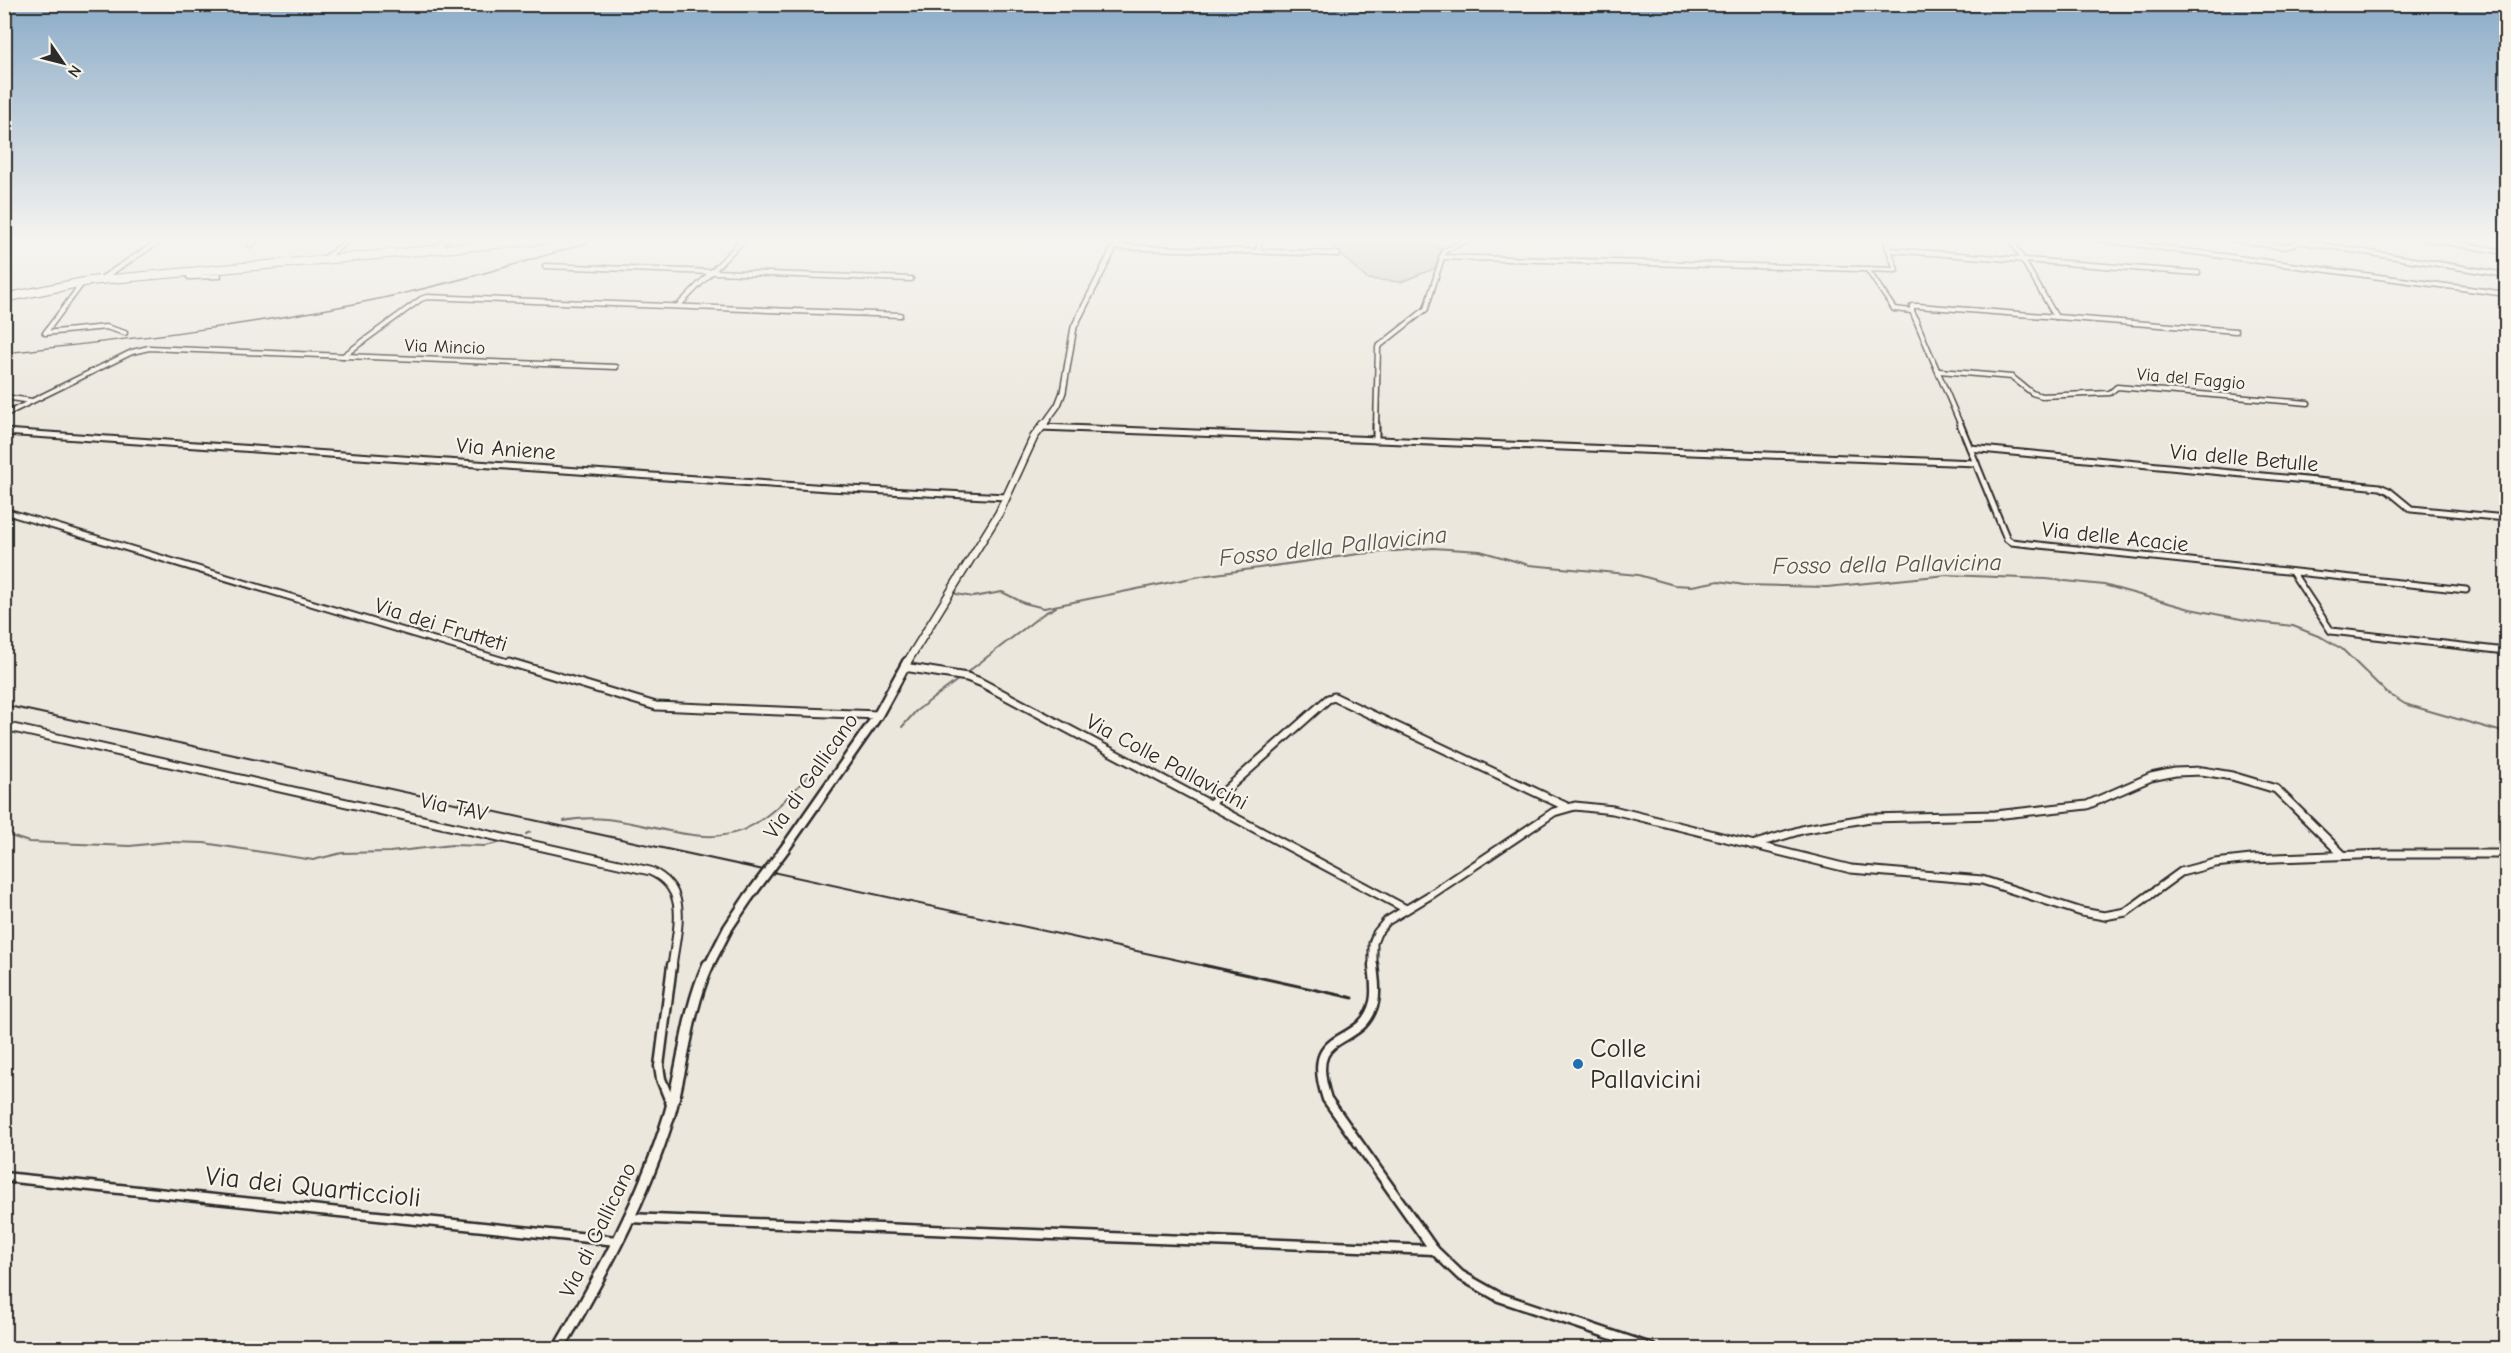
<svg xmlns="http://www.w3.org/2000/svg" width="2511" height="1353" viewBox="0 0 2511 1353" font-family="'Comic Neue',sans-serif">
<style>
.green{fill:#cbc8bf;stroke:#7b7a75;stroke-width:1.5}
.lines{fill:none;stroke-linecap:round;stroke-linejoin:round}
.stream{stroke:#72716c;stroke-width:2}
.minor-far3-casing{stroke:#2b2b2b;stroke-width:7}
.minor-far2-casing{stroke:#2b2b2b;stroke-width:9}
.minor-far1-casing{stroke:#2b2b2b;stroke-width:11}
.minor-casing{stroke:#2b2b2b;stroke-width:13}
.tertiary-far3-casing{stroke:#2b2b2b;stroke-width:8}
.tertiary-far2-casing{stroke:#2b2b2b;stroke-width:10}
.tertiary-far1-casing{stroke:#2b2b2b;stroke-width:13}
.tertiary-casing{stroke:#2b2b2b;stroke-width:15}
.primary-casing{stroke:#2b2b2b;stroke-width:10}
.minor-far3{stroke:#f7f3e8;stroke-width:4}
.minor-far2{stroke:#f7f3e8;stroke-width:5}
.minor-far1{stroke:#f7f3e8;stroke-width:7}
.minor{stroke:#f7f3e8;stroke-width:8}
.tertiary-far3{stroke:#f7f3e8;stroke-width:5}
.tertiary-far2{stroke:#f7f3e8;stroke-width:7}
.tertiary-far1{stroke:#f7f3e8;stroke-width:8}
.tertiary{stroke:#f7f3e8;stroke-width:10}
.primary{stroke:#f7f3e8;stroke-width:8}
.rail-far2{stroke:#2b2b2b;stroke-width:1.5}
.rail-far1{stroke:#2b2b2b;stroke-width:2}
.rail{stroke:#2b2b2b;stroke-width:3}
.tertiary-bridge-casing{stroke:#2b2b2b;stroke-width:13;stroke-linecap:butt}
.tertiary-bridge{stroke:#f7f3e8;stroke-width:8}
.poi-dot{fill:#1f6fb2;stroke:#f7f3e8;stroke-width:2}
.labels{text-anchor:middle;dominant-baseline:central;stroke-width:4.5;stroke-linejoin:round;paint-order:stroke}
.far-street-label{font-size:18px;fill:#2b2b2b;stroke:#f7f3e8}
.street-label{font-size:22px;fill:#2b2b2b;stroke:#f7f3e8}
.water-label{font-size:24px;font-style:italic;fill:#555451;stroke:#f7f3e8}
.near-poi-label{font-size:27px;fill:#2b2b2b;stroke:#f7f3e8;text-anchor:start}
.near-street-label{font-size:27px;fill:#2b2b2b;stroke:#f7f3e8}
</style>
<rect width="100%" height="100%" fill="#ebe7dd"/>
<filter id="ink" filterUnits="userSpaceOnUse"><feTurbulence type="fractalNoise" baseFrequency=".0167" numOctaves="2"/><feDisplacementMap in="SourceGraphic" scale="12" xChannelSelector="R" yChannelSelector="G"/><feConvolveMatrix kernelMatrix="1 2 1 2 8 2 1 2 1" color-interpolation-filters="sRGB"/></filter>
<g filter="url(#ink)">
<path class="green" d="M1323 238H1420L1441 249 1436 268 1401 282 1367 279Z"/>
<g class="lines">
<g class="stream">
<path d="M956 594 973 597 1002 592 1024 603 1044 608 1201 576 1359 554 1433 548 1480 551 1529 565 1638 575 1674 585 1692 586 1719 581 1744 585 1827 587 1947 575 2046 579 2104 585 2190 609 2256 622 2293 626 2323 638 2342 649 2387 693 2405 704 2506 733"/>
<path d="M965 674 1043 614 1056 607"/>
<path d="M902 727 916 711 959 679"/>
<path d="M564 821C630 806 698 858 753 825 785 806 806 774 835 751"/>
<path d="M4 834 29 842 130 846 167 842 204 843 313 860 342 853 390 852 452 845 485 846 503 842"/>
<path d="M526 834 530 832"/>
</g>
<g class="minor-far3-casing">
<g id="minor-far3">
<path d="M2010 238 2056 317"/>
<path d="M2089 238 2506 294"/>
<path d="M2224 238 2284 247 2312 238"/>
<path d="M2421 238 2506 252"/>
<path d="M2303 242 2506 275"/>
<path d="M250 245 260 238"/>
<path d="M1117 247 1338 254"/>
<path d="M435 249 448 238"/>
<path d="M1890 250 2198 273"/>
<path d="M1258 251 1260 238"/>
<path d="M1441 257 1896 270 1885 238"/>
<path d="M324 259 351 238"/>
<path d="M545 266 911 279"/>
<path d="M1867 269 1894 309 1912 311"/>
<path d="M194 271 189 277 219 276"/>
<path d="M101 279 164 238"/>
<path d="M81 285 45 333 106 327 125 333"/>
<path d="M678 306 745 238"/>
<path d="M1912 311 1961 426"/>
<path d="M1912 311V306H1918L2236 331"/>
<path d="M343 356 421 299 427 297 900 315"/>
<path d="M1939 371 2012 377 2032 393 2042 396 2110 393 2117 387 2308 403"/>
<path d="M4 397 32 401"/>
<path d="M4 415 132 352 149 348 616 367"/>
<path d="M1376 426 1378 347 1426 309 1444 251 1471 238"/>
</g>
</g>
<g class="minor-far2-casing">
<g id="minor-far2">
<path d="M1960 424 2007 539 2011 542 2466 590"/>
<path d="M1041 427 1976 463"/>
<path d="M4 432 828 488 1006 497"/>
<path d="M1376 440V424"/>
<path d="M1970 448 2380 487 2389 491 2411 509 2506 518"/>
<path d="M4 511 514 664"/>
<path d="M2292 572 2331 631 2506 651"/>
</g>
</g>
<g class="minor-far1-casing">
<g id="minor-far1">
<path d="M509 662 656 706 878 715"/>
<path d="M904 667 967 677 980 682 1406 909"/>
<path d="M4 726 650 871C692 889 676 931 672 967"/>
<path d="M1209 805 1328 699 1334 697 1567 807"/>
<path d="M1752 845 1805 829 1870 818 1995 815 2087 805 2151 777 2175 772 2202 771 2232 776 2276 789 2343 855"/>
<path d="M1373 967V943L1377 933 1387 921 1432 894 1554 812 1575 806 1613 810 1851 869 1982 880 2082 912 2104 916 2126 912 2181 872 2215 863 2251 859 2384 854H2506"/>
</g>
</g>
<g class="minor-casing">
<g id="minor">
<path d="M1373 965C1374 977 1377 990 1374 1002 1362 1052 1302 1024 1327 1099L1434 1250 1460 1275 1499 1297 1651 1348"/>
<path d="M671 1104 661 1079 659 1066 672 965"/>
<path d="M4 1177 617 1241"/>
<path d="M628 1218 1434 1250"/>
</g>
</g>
<g class="tertiary-far3-casing">
<path id="tertiary-far3" d="M1043 426 1058 405 1063 392 1074 327 1119 238"/>
</g>
<g class="tertiary-far2-casing">
<path id="tertiary-far2" d="M906 664 999 513 1034 437 1044 424"/>
</g>
<g class="tertiary-far1-casing">
<g id="tertiary-far1">
<path d="M786 847 878 715 907 662"/>
<path d="M708 967 728 928 748 898"/>
</g>
</g>
<g class="tertiary-casing">
<path id="tertiary" d="M559 1348C602 1274 644 1198 669 1116 684 1066 686 1014 708 965"/>
</g>
<g class="primary-casing">
<path id="primary" d="M4 298 89 281 563 238"/>
</g>
<use href="#minor-far3" class="minor-far3"/>
<use href="#minor-far2" class="minor-far2"/>
<use href="#minor-far1" class="minor-far1"/>
<use href="#minor" class="minor"/>
<use href="#tertiary-far3" class="tertiary-far3"/>
<use href="#tertiary-far2" class="tertiary-far2"/>
<use href="#tertiary-far1" class="tertiary-far1"/>
<use href="#tertiary" class="tertiary"/>
<use href="#primary" class="primary"/>
<path class="rail-far2" d="M4 353C131 339 258 325 383 298 457 282 530 261 602 238"/>
<path class="rail-far1" d="M4 705 1210 967"/>
<path class="rail" d="M1203 965 1353 998"/>
<g class="tertiary-bridge-casing">
<path id="tertiary-bridge" d="M748 898 786 847"/>
</g>
<use href="#tertiary-bridge" class="tertiary-bridge"/>
</g>
</g>
<linearGradient id="sky" x2="0" y2="1"><stop stop-color="#8cacc8"/><stop offset="0.56" stop-color="#f6f4f0"/><stop offset="1" stop-color="#f6f4f0" stop-opacity="0"/></linearGradient>
<rect width="2511" height="428" fill="url(#sky)"/>
<circle class="poi-dot" cx="1578" cy="1064" r="6"/>
<g class="labels">
<g class="far-street-label">
<text transform="translate(445 347) rotate(2)">Via Mincio</text>
<text transform="translate(2191 379) rotate(5)">Via del Faggio</text>
</g>
<g class="street-label">
<text transform="translate(506 449) rotate(4)">Via Aniene</text>
<text transform="translate(2244 458) rotate(5)">Via delle Betulle</text>
<text transform="translate(2115 537) rotate(6)">Via delle Acacie</text>
<text transform="translate(441 625) rotate(17)">Via dei Frutteti</text>
<text transform="translate(1167 762) rotate(28)">Via Colle Pallavicini</text>
<text transform="translate(811 776) rotate(-55)">Via di Gallicano</text>
<text transform="translate(454 807) rotate(12)">Via TAV</text>
<text transform="translate(598 1230) rotate(-64)">Via di Gallicano</text>
</g>
<g class="water-label">
<text transform="translate(1333 546) rotate(-6)">Fosso della Pallavicina</text>
<text transform="translate(1887 564) rotate(-1)">Fosso della Pallavicina</text>
</g>
<g class="near-poi-label">
<text x="1590" y="1048">Colle<tspan x="1590" dy="31">Pallavicini</tspan></text>
</g>
<g class="near-street-label">
<text transform="translate(313 1187) rotate(6)">Via dei Quarticcioli</text>
</g>
</g>
<rect width="2511" height="1353" fill="none" stroke="#f7f3e8" stroke-width="24"/>
<rect x="12" y="12" width="2487" height="1329" fill="none" stroke="#2b2b2b" stroke-width="2" filter="url(#ink)"/>
<g transform="translate(63 63) rotate(125)" stroke="#f7f3e8" stroke-width="4.5" paint-order="stroke">
<path d="M0-4.5L10 22L0 15L-10 22Z" fill="#2b2b2b"/>
<text y="-9" font-size="16" font-weight="bold" text-anchor="middle" fill="#2b2b2b">N</text>
</g>
</svg>
